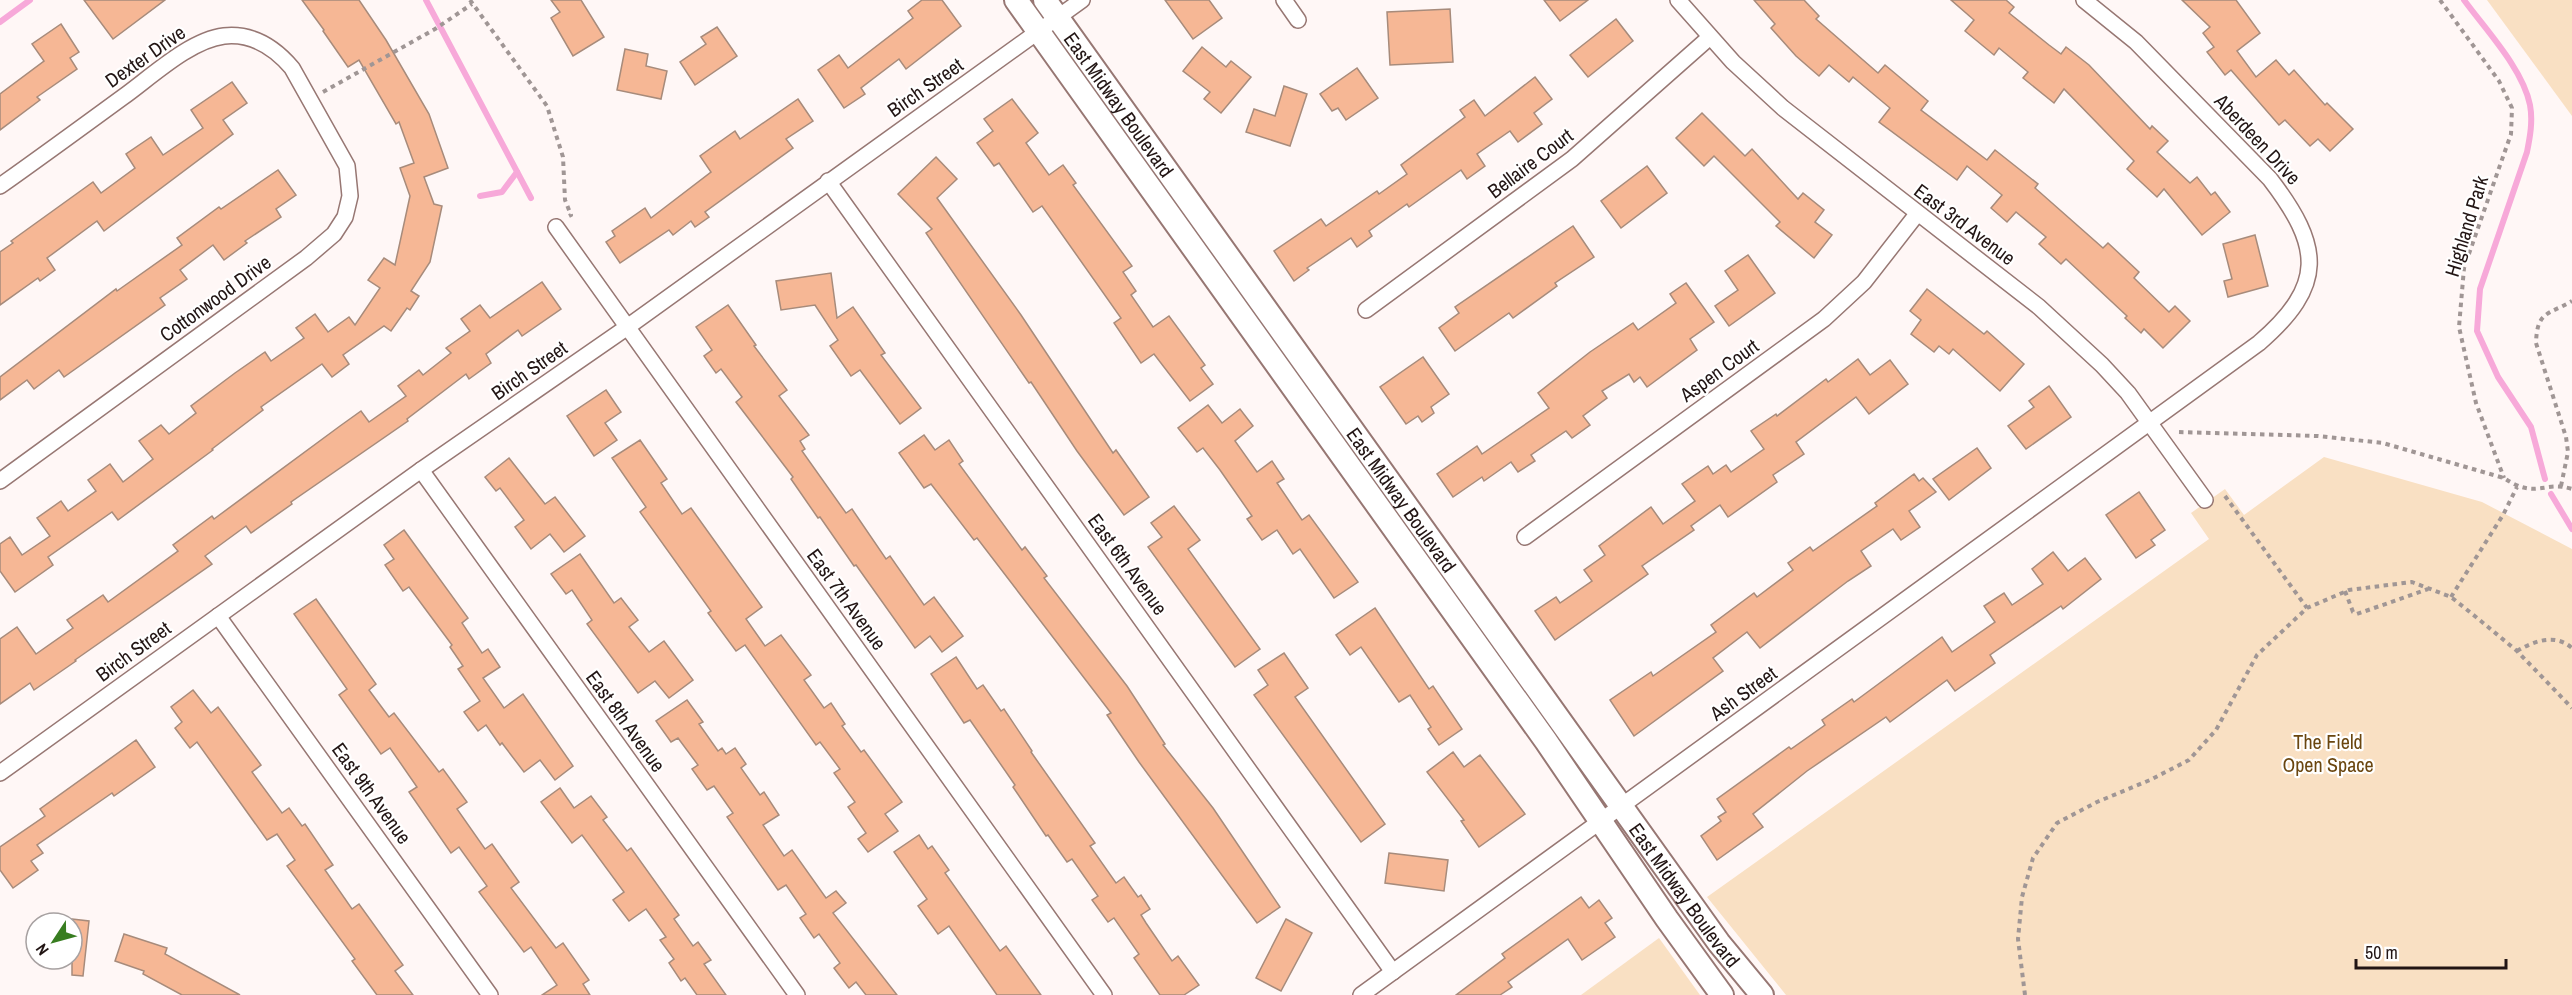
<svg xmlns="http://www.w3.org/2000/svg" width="2572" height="995" viewBox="0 0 2572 995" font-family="'Archivo Narrow',sans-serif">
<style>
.green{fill:#f9e0c3}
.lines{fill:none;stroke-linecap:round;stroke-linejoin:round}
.stream{stroke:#f7a9d9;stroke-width:6}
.building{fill:#f6b795;stroke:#a78b7b;stroke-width:1.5}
.street-casing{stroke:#977773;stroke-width:18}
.secondary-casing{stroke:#977773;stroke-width:26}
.path{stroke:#a09695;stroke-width:4;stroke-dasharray:4.5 4.5;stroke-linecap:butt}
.street{stroke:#fff;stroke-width:15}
.secondary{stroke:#fff;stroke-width:22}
.labels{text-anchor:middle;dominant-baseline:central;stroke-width:4.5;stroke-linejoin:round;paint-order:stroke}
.street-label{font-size:20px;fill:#221514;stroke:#fff}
.park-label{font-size:20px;fill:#6a460f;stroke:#fff}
</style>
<rect width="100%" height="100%" fill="#fff7f6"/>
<g class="green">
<path d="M2487 0H2572V116Z"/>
<path d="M2324 457 2482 502 2572 549V995H1786L1707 897 2209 539 2191 513 2225 489 2244 515Z"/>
<path d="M1659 938 1700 995H1581Z"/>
</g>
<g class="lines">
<g class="stream">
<path d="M426 0 531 198"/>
<path d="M2464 0C2486 30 2523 69 2530 105 2533 121 2530 137 2527 152L2480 289 2477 331 2498 377 2531 427 2545 479"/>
<path d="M0 22 30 0"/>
<path d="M480 196 502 192 517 172"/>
<path d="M2551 494 2572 529"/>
</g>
</g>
<g class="building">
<path d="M84 0H165L113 39Z"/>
<path d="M302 0H359L386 40 429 114 448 168 424 177 434 204 442 206 430 262 411 291 419 296 410 310 407 308 391 331 384 326 343 355 349 364 332 377 322 364 261 407 263 410 212 449 213 450 118 520 112 512 48 557 53 565 15 592 0 571V544L10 537 22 555 50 536 37 518 61 501 68 511 96 491 88 480 110 464 123 482 153 459 139 441 161 425 169 434 196 413 191 406 235 373 265 352 271 361 304 338 296 328 315 314 328 332 349 317 355 325 380 288 368 280 384 258 395 265 410 196 400 168 414 163 399 122 396 124 359 60 348 67 323 31 324 30Z"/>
<path d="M551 0H581L604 37 573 56 551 18 560 12Z"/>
<path d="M922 0H942L961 26 906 69 899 59 861 88 865 94 844 108 818 70 839 55 848 68 913 18 908 11Z"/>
<path d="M1165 0H1209L1222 18 1193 39Z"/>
<path d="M1544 0H1588L1560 21Z"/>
<path d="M1754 0H1804L1819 16 1816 19 1878 73 1885 65 1928 101 1921 110 1987 160 1995 150 2038 184 2035 188 2103 248 2108 243 2139 272 2134 278 2169 312 2175 306 2190 321 2163 348 2144 329 2141 333 2125 318 2127 316 2066 259 2061 264 2039 244 2046 237 2016 212 2007 222 1991 208 2002 195 1967 166 1957 180 1879 122 1890 108 1853 77 1849 82 1829 65 1819 76 1796 56 1771 28 1775 24Z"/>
<path d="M1951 0H2006L2014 7 2009 13 2049 45 2061 54 2066 47 2089 65 2150 129 2152 126 2168 141 2157 152 2190 183 2197 177 2211 195 2215 192 2230 212 2202 235 2164 189 2157 197 2127 169 2134 161 2064 89 2054 103 2023 78 2028 72 1999 48 1994 55 1965 31 1974 20Z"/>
<path d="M2182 0H2236L2260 33 2237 51 2256 77 2276 60 2289 75 2294 70 2325 105 2327 103 2353 129 2330 151 2318 139 2310 146 2285 120 2279 125 2231 70 2225 75 2207 52 2214 47 2203 33 2210 27Z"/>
<path d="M1450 9 1453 62 1390 65 1387 12Z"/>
<path d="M1616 19 1633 41 1588 77 1570 55Z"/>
<path d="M61 24 79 52 70 58 77 69 37 97 40 100 0 130V94L44 61 32 44Z"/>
<path d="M717 27 737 56 695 85 680 62 706 44 701 37Z"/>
<path d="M1202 47 1226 67 1231 61 1251 77 1221 113 1204 99 1210 92 1183 71Z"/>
<path d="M625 49 648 54 646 66 667 71 661 99 617 90Z"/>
<path d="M1357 68 1378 98 1346 120 1338 108 1332 111 1320 94Z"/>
<path d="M1535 77 1552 99 1534 113 1542 124 1518 142 1510 131 1477 154 1485 166 1467 179 1461 170 1409 207 1407 204 1369 231 1372 236 1357 247 1351 238 1307 268 1309 270 1294 281 1274 251 1321 219 1326 226 1377 191 1379 194 1407 174 1401 165 1465 117 1460 110 1474 100 1485 116Z"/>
<path d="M232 82 247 103 223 120 233 134 104 231 97 221 47 258 55 270 40 281 38 278 0 305V252L13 243 11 241 93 182 101 193 135 168 126 154 151 137 163 155 203 128 191 110Z"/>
<path d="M1284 86 1307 94 1290 146 1246 132 1254 109 1275 116Z"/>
<path d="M798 99 813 121 786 139 793 148 705 212 709 217 695 227 691 221 673 235 669 230 620 263 606 242 615 236 612 231 645 208 651 218 711 172 700 156 735 131 740 139Z"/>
<path d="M1012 99 1038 133 1026 143 1049 175 1063 165 1076 183 1073 185 1132 266 1123 272 1136 291 1131 295 1153 327 1169 316 1205 365 1201 368 1213 384 1190 401 1154 354 1141 363 1114 323 1121 318 1042 206 1033 212 999 163 994 166 977 143 993 131 984 119Z"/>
<path d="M1702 113 1745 156 1752 149 1798 199 1803 193 1824 210 1815 222 1832 235 1814 258 1776 226 1780 222 1714 156 1704 166 1676 138Z"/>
<path d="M936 157 957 179 937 198 1021 315 1113 453 1116 450 1149 497 1124 515 1077 451 1031 382 1029 383 926 233 932 229 898 194Z"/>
<path d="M1647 166 1667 193 1621 228 1601 201Z"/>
<path d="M278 170 296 195 276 209 281 217 245 241 247 243 224 260 213 245 180 270 187 279 160 298 165 305 64 377 59 370 34 389 27 380 0 400V377L116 289 117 291 182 245 177 238 219 207 221 209Z"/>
<path d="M1573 226 1594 257 1555 283 1557 286 1513 318 1509 313 1455 351 1439 328 1459 313 1455 307Z"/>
<path d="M2255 235 2268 286 2228 297 2224 281 2232 279 2223 244Z"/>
<path d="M1748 255 1775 293 1729 326 1715 306 1738 290 1725 271Z"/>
<path d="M831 273 837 318 853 307 885 353 881 355 921 408 900 424 860 370 851 376 830 346 838 340 815 305 781 310 776 281Z"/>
<path d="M542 282 561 309 522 336 518 330 486 354 491 363 469 379 466 374 407 419 408 421 291 502 292 504 251 533 246 526 205 556 212 564 75 660 76 661 34 690 30 683 0 704V639L17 627 36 654 73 628 67 620 103 595 108 602 178 551 173 545 212 516 214 519 340 426 361 411 369 422 406 396 398 386 419 370 423 375 451 353 446 348 470 331 461 319 480 305 490 318Z"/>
<path d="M1686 283 1714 322 1690 339 1697 350 1647 387 1640 377 1634 382 1629 374 1602 391 1607 398 1583 416 1590 425 1572 438 1566 431 1531 455 1535 461 1518 472 1511 462 1484 481 1482 477 1453 497 1437 474 1477 446 1482 454 1549 408 1538 393 1590 352 1633 323 1638 330 1676 303 1670 294Z"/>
<path d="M1927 289 1984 334 1987 331 2024 364 2000 391 1953 349 1949 354 1939 346 1934 352 1911 334 1921 320 1910 311Z"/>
<path d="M728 305 756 345 754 346 787 390 779 396 809 435 800 441 805 449 802 451 846 513 852 509 886 559 890 556 924 605 934 597 963 636 942 652 930 636 915 648 856 565 854 566 820 517 818 518 791 479 793 477 736 402 742 397 721 369 716 373 704 356 712 350 696 327Z"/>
<path d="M1423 357 1449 394 1431 407 1434 413 1422 422 1418 416 1406 424 1380 387Z"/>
<path d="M1858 359 1870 375 1890 360 1908 384 1869 414 1856 397 1796 442 1804 454 1773 475 1777 482 1728 517 1720 505 1691 526 1694 530 1642 566 1648 574 1555 640 1535 611 1556 597 1560 603 1592 581 1584 570 1605 555 1599 546 1651 507 1663 524 1695 501 1682 484 1708 466 1713 474 1726 465 1731 472 1764 449 1751 431 1776 414 1777 416 1826 379 1828 382Z"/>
<path d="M2049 386 2071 417 2026 449 2008 426 2034 407 2029 401Z"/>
<path d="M606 390 621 412 605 423 617 440 594 456 567 416Z"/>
<path d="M1208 405 1222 423 1240 409 1253 426 1235 441 1257 472 1272 461 1284 479 1277 483 1302 520 1309 515 1358 582 1334 598 1300 549 1293 554 1277 530 1262 540 1247 519 1252 516 1220 470 1203 448 1197 452 1178 428Z"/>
<path d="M924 435 935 450 949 440 963 461 959 464 1022 550 1025 547 1047 576 1044 578 1127 686 1165 744 1163 745 1213 808 1280 907 1257 923 1139 762 1107 715 1111 713 977 538 974 540 931 484 924 488 899 453Z"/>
<path d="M640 440 667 479 661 483 682 514 691 508 762 607 746 619 765 646 781 635 811 675 804 680 824 708 831 703 845 724 842 726 861 752 864 750 902 802 885 814 898 831 868 852 858 839 866 833 848 807 855 802 834 773 840 769 820 742 816 745 745 645 736 651 708 613 711 611 640 512 646 507 612 458Z"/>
<path d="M1977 448 1991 468 1949 500 1933 479Z"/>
<path d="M509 458 545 504 555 497 585 536 564 552 550 534 531 549 515 527 524 520 500 488 496 491 485 477Z"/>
<path d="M1914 474 1919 481 1923 478 1936 492 1909 511 1920 527 1901 540 1893 529 1861 551 1871 566 1848 581 1760 648 1747 632 1713 658 1723 671 1634 736 1610 700 1651 672 1653 676 1716 632 1711 625 1754 593 1757 597 1793 570 1788 563 1810 547 1813 551 1877 506 1875 503Z"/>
<path d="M2139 492 2165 530 2151 540 2155 545 2136 558 2106 515Z"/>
<path d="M1174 506 1200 540 1188 549 1260 649 1235 667 1148 547 1162 537 1151 523Z"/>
<path d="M404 530 468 618 462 623 482 653 488 649 500 667 483 678 504 708 523 694 573 766 555 780 540 760 524 772 502 743 500 745 486 725 478 731 464 712 480 701 458 669 463 666 450 647 452 645 409 587 403 591 385 565 394 559 384 545Z"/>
<path d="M2053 552 2068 571 2085 558 2101 579 2063 609 2061 606 1990 655 1995 663 1955 691 1947 680 1890 722 1886 717 1807 771 1753 814 1763 827 1717 860 1701 836 1721 821 1718 817 1726 812 1717 799 1789 747 1791 749 1825 725 1822 720 1852 699 1854 702 1942 637 1952 652 1995 622 1984 606 2004 593 2012 605 2043 584 2032 569Z"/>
<path d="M580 554 614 603 621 598 638 620 629 627 649 652 664 641 693 680 669 698 655 681 638 693 587 624 592 620 572 590 566 594 551 574Z"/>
<path d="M316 599 376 684 369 690 389 717 394 713 439 772 443 769 467 802 457 809 485 849 492 844 519 882 511 888 556 948 563 943 589 980 583 984 590 995H542L557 985 531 947 524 952 479 892 487 886 459 847 451 853 409 792 417 787 390 748 381 754 339 695 347 689 294 614Z"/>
<path d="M1375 608 1429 689 1433 686 1462 729 1439 745 1428 729 1431 727 1410 695 1399 702 1361 647 1350 655 1336 635Z"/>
<path d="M1284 653 1308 688 1295 697 1385 824 1361 842 1254 695 1268 685 1258 670Z"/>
<path d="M956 657 977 689 983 685 1001 711 1004 709 1032 751 1031 752 1095 843 1090 846 1116 883 1124 877 1138 897 1141 895 1150 909 1141 915 1146 923 1172 961 1178 956 1199 985 1184 995H1160L1134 958 1139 954 1114 918 1108 922 1092 900 1098 896 1072 859 1067 862 1048 835 1046 836 1013 787 1015 785 970 720 964 723 931 674Z"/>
<path d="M193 690 211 713 218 707 261 765 252 772 282 813 289 808 302 826 305 824 333 865 325 870 352 909 359 904 403 965 395 971 413 995H377L352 961 355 959 287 866 295 860 277 834 267 840 197 742 190 748 175 728 182 722 171 707Z"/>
<path d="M687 700 703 722 699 724 718 751 722 748 726 754 735 748 746 764 741 768 760 795 764 792 779 815 763 825 784 856 792 850 826 898 836 891 846 903 833 913 897 995H866L856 982 849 988 834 968 840 963 819 934 814 938 800 918 806 914 786 885 778 890 727 817 733 813 714 786 707 790 692 769 698 765 678 738 671 742 656 721Z"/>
<path d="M136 740 155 767 114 796 112 793 37 845 43 853 31 861 38 870 13 888 0 870V847L45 816 40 809Z"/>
<path d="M1453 752 1464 767 1480 755 1525 814 1479 847 1461 821 1464 820 1427 772Z"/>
<path d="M560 788 574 808 591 796 607 817 603 820 627 851 631 848 679 915 674 919 693 946 698 942 711 960 704 964 726 995H697L685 978 681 981 669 963 674 959 660 940 666 937 646 909 629 921 613 900 624 892 582 835 572 843 541 802Z"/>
<path d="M919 835 928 849 932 846 949 870 945 873 1000 951 1006 946 1041 995H997L949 926 938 934 918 906 927 899 894 852Z"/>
<path d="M1389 853 1448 860 1444 891 1385 883Z"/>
<path d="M1581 897 1589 908 1599 900 1612 918 1605 923 1615 937 1582 960 1568 939 1508 982 1512 987 1500 995H1456L1505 958 1502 954Z"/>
<path d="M72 919 89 921 83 976 72 975Z"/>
<path d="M1286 919 1312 933 1281 991 1256 978Z"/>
<path d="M124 934 167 948 165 954 240 995H182L143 974 144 971 115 961Z"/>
</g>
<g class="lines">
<g class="street-casing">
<g id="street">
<path d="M1284 0 1298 20"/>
<path d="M1678 0 1733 62 1783 108 2039 307 2102 365 2128 393 2205 500"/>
<path d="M828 181 1393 972"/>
<path d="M0 186C41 157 82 127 123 97 151 77 190 40 224 36 252 33 275 48 292 68L347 166 350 196 345 217 334 234 306 258 0 481"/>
<path d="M556 227 1104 995"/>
<path d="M1366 310 1572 159 1710 37"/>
<path d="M421 470 797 995"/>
<path d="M1525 537 1824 319 1864 282 1917 214"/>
<path d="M218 616 490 995"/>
<path d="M0 773 421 470 626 328 1082 0"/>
<path d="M1361 995 2259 343C2326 285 2322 247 2270 179L2136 42 2084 0"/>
</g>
</g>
<g class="secondary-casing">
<g id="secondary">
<path d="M1016 0 1546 741 1667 919 1722 995"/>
<path id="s1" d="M1045 0 1719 943 1762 995"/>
</g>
</g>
<g class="path">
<path d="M470 0 547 106 563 157 565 200 571 215 569 216"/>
<path d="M2440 0 2499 81 2512 108 2511 134 2464 268 2459 327 2476 403 2504 478"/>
<path d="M323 92 435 29 472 4"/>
<path d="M2179 432 2318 436 2383 443 2504 478C2536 500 2544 480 2572 489"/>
<path d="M2561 486 2568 452 2566 437 2536 343C2537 311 2548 315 2572 301"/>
<path d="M2225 496 2307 608"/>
<path d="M2345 591 2353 612 2357 614 2428 589"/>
<path d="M2451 597 2503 515 2517 487"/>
<path d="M2517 651C2534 641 2555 633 2572 648"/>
<path d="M2025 995 2018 939 2022 897 2033 858 2057 823 2097 802 2150 780 2189 760 2216 730 2257 655 2307 608 2349 590 2412 582 2451 597 2476 617 2517 651 2572 708"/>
</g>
<use href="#street" class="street"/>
<use href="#secondary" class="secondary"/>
</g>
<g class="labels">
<g class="street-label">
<text transform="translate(145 56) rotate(-35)">Dexter Drive</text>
<text transform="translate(925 87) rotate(-35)">Birch Street</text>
<text stroke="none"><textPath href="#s1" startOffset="128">East Midway Boulevard</textPath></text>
<text transform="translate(2258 139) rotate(47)">Aberdeen Drive</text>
<text transform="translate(1530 163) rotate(-37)">Bellaire Court</text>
<text transform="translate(1965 224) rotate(37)">East 3rd Avenue</text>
<text transform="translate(2466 226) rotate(-73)">Highland Park</text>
<text transform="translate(215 298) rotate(-36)">Cottonwood Drive</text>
<text transform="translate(529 370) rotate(-35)">Birch Street</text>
<text transform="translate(1719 370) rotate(-36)">Aspen Court</text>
<text stroke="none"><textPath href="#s1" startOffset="614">East Midway Boulevard</textPath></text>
<text transform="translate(1128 564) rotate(54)">East 6th Avenue</text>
<text transform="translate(847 599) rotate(54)">East 7th Avenue</text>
<text transform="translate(133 651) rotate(-36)">Birch Street</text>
<text transform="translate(1743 693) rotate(-36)">Ash Street</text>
<text transform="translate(626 721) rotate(54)">East 8th Avenue</text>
<text transform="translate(372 793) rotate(54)">East 9th Avenue</text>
<text stroke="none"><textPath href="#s1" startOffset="1100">East Midway Boulevard</textPath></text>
</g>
<g class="park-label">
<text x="2328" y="741">The Field<tspan x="2328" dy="23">Open Space</tspan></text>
</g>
</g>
<g transform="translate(54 941) rotate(234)"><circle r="28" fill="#ffffff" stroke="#a7a1a1" stroke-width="1.5"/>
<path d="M0-4.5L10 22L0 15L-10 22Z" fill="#387d20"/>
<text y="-9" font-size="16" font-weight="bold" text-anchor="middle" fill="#221514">N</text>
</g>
<path d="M2356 959v9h150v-9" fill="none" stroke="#221514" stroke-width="3"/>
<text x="2365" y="959" font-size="18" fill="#221514" stroke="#ffffff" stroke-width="4.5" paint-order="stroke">50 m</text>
</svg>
